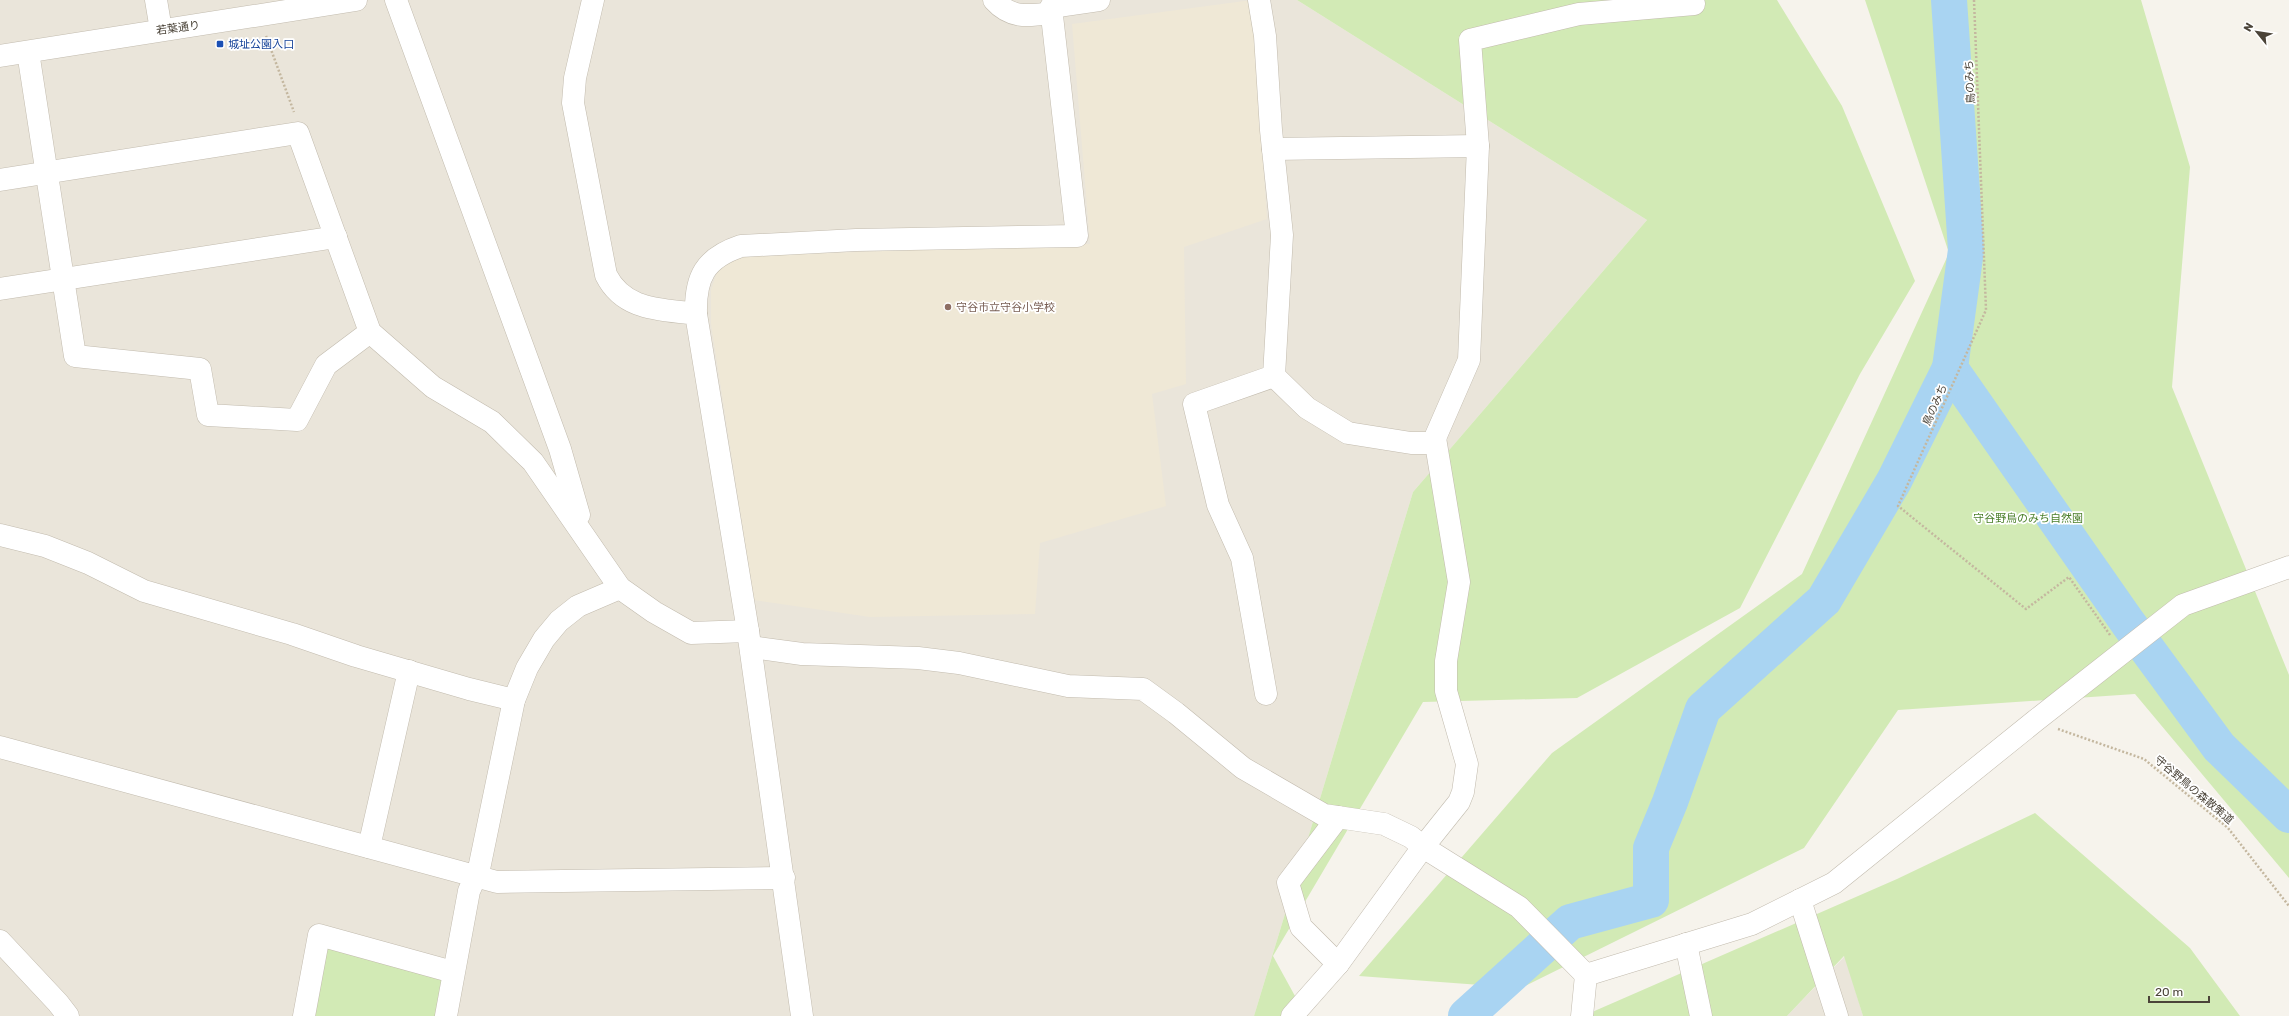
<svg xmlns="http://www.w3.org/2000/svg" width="2289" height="1016" viewBox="0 0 2289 1016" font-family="Rubik,'Noto Sans JP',sans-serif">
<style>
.residential{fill:#eae5da}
.education{fill:#efe8d6}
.green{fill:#d2eab5}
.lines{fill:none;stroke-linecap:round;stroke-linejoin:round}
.river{stroke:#a9d4f2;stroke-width:36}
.minor-casing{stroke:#c2bbae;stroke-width:23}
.path{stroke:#c4b79f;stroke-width:2.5;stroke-dasharray:2 2;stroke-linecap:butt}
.minor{stroke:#fff;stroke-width:22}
.transit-dot{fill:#1a4fb4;stroke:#fff;stroke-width:1.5}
.education-dot{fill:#8d6e63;stroke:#fff;stroke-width:1.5}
.labels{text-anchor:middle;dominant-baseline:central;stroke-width:3.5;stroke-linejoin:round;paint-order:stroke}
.street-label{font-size:11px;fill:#4b4439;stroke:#fff}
.transit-label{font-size:11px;fill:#164399;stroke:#fff;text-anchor:start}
.education-label{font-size:11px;fill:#785e54;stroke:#fff;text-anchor:start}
.park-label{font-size:11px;fill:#4a7f2a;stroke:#fff}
</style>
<rect width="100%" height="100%" fill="#f6f3ec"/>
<g class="residential">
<path d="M0 0H1297L1647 220 1413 492 1254 1016H0Z"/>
<path d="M1845 956 1863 1016H1787Z"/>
</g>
<path class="education" d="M1252 0 1267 219 1184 247 1186 384 1152 394 1166 506 1040 543 1035 614 870 617 754 600 711 324V290L718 269 740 256 1090 244 1072 24Z"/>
<g class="green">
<path d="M1297 0H1777L1842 106 1915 281 1860 374 1740 608 1577 698 1423 702 1273 956 1306 1016H1254L1413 492 1647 220Z"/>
<path d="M1865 0H2141L2190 167 2172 387 2289 675V878L2135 694 1898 710 1804 848 1521 988 1359 976 1552 753 1802 574 1949 253Z"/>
<path d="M2035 813 2190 948 2240 1016H1863L1844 956 1787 1016H1583L1897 879Z"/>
<path d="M325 940 445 975 438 1016H309Z"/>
</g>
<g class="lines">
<g class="river">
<path d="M1949 0 1966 250 1950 368 2128 623 2219 747 2289 815"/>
<path d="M1466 1016 1570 922 1651 900V848L1670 802 1703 709 1824 600 1894 481 1950 368"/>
</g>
<g class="minor-casing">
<g id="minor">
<path d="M156 0 161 30"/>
<path d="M396 0 560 449 579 515"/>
<path d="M593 0 575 78 573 103 606 275C624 311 661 309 696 314L748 631 802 1016"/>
<path d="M994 0C1011 19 1028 16 1052 13"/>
<path d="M1259 0 1265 36 1271 130 1282 235 1274 376 1307 408 1348 433 1411 443H1431L1435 438 1469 360 1478 146 1470 40 1579 14 1694 4"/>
<path d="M28 52 75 356 200 369 208 415 297 420 326 365 370 332"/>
<path d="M0 56 356 0"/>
<path d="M1273 149 1478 146"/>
<path d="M0 180 298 133 370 332 433 387 492 422 533 462 620 588 654 612 691 633 748 631"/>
<path d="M0 289 336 237"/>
<path d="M696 314C695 277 705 258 741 246L856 240 1077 236 1051 7 1099 0"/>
<path d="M0 535 45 546 88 563 144 591 292 634 356 656 469 689 514 700"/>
<path d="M751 647 802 654 918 658 959 663 1068 686 1143 689 1176 713 1243 768 1324 815 1384 824 1411 837 1423 847 1519 907 1586 975 1752 924 1834 883 2035 721 2183 605 2289 567"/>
<path d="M1266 694 1242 558 1218 505 1194 404 1274 376"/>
<path d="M0 747 497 882 784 878"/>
<path d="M1338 817 1288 883 1301 927 1338 964"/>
<path d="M369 847 409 671"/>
<path d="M1800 900 1837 1016"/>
<path d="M0 941 58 1003 68 1016"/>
<path d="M1686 944 1701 1016"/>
<path d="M304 1016 319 935 453 972"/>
<path d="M446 1016 469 891 479 869 514 700 527 668 544 639 559 621 578 606 620 588"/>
<path d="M1292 1016 1338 964 1423 847 1459 802 1463 792 1467 764 1446 691V661L1459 582 1435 438"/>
<path d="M1582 1016 1586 975"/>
</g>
</g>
<g class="path">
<path d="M1974 0 1986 310 1898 506 2026 609 2069 577 2110 635"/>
<path d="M266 36 294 112"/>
<path d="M2058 729 2144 759 2228 828 2289 906"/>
</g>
<use href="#minor" class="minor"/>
</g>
<rect class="transit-dot" x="216" y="40" width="8" height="8" rx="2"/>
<circle class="education-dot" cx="948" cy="307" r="4"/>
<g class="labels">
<g class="street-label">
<text transform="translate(178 28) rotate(-8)">若葉通り</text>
<text transform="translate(1970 82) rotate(-93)">鳥のみち</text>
<text transform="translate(1935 405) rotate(-66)">鳥のみち</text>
<text transform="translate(2194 790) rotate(40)">守谷野鳥の森散策道</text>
</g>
<g class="transit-label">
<text x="228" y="44">城址公園入口</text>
</g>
<g class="education-label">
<text x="956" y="307">守谷市立守谷小学校</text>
</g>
<g class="park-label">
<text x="2028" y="518">守谷野鳥のみち自然園</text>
</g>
</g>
<g transform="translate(2257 32) rotate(300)" stroke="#ffffff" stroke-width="3" paint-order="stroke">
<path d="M0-3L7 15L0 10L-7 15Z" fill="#4b4439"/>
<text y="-6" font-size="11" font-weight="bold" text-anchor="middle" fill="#4b4439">N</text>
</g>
<path d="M2149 996v6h60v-6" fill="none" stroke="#4b4439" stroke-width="2"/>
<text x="2155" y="996" font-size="12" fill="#4b4439" stroke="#ffffff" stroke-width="3" paint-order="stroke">20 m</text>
</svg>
